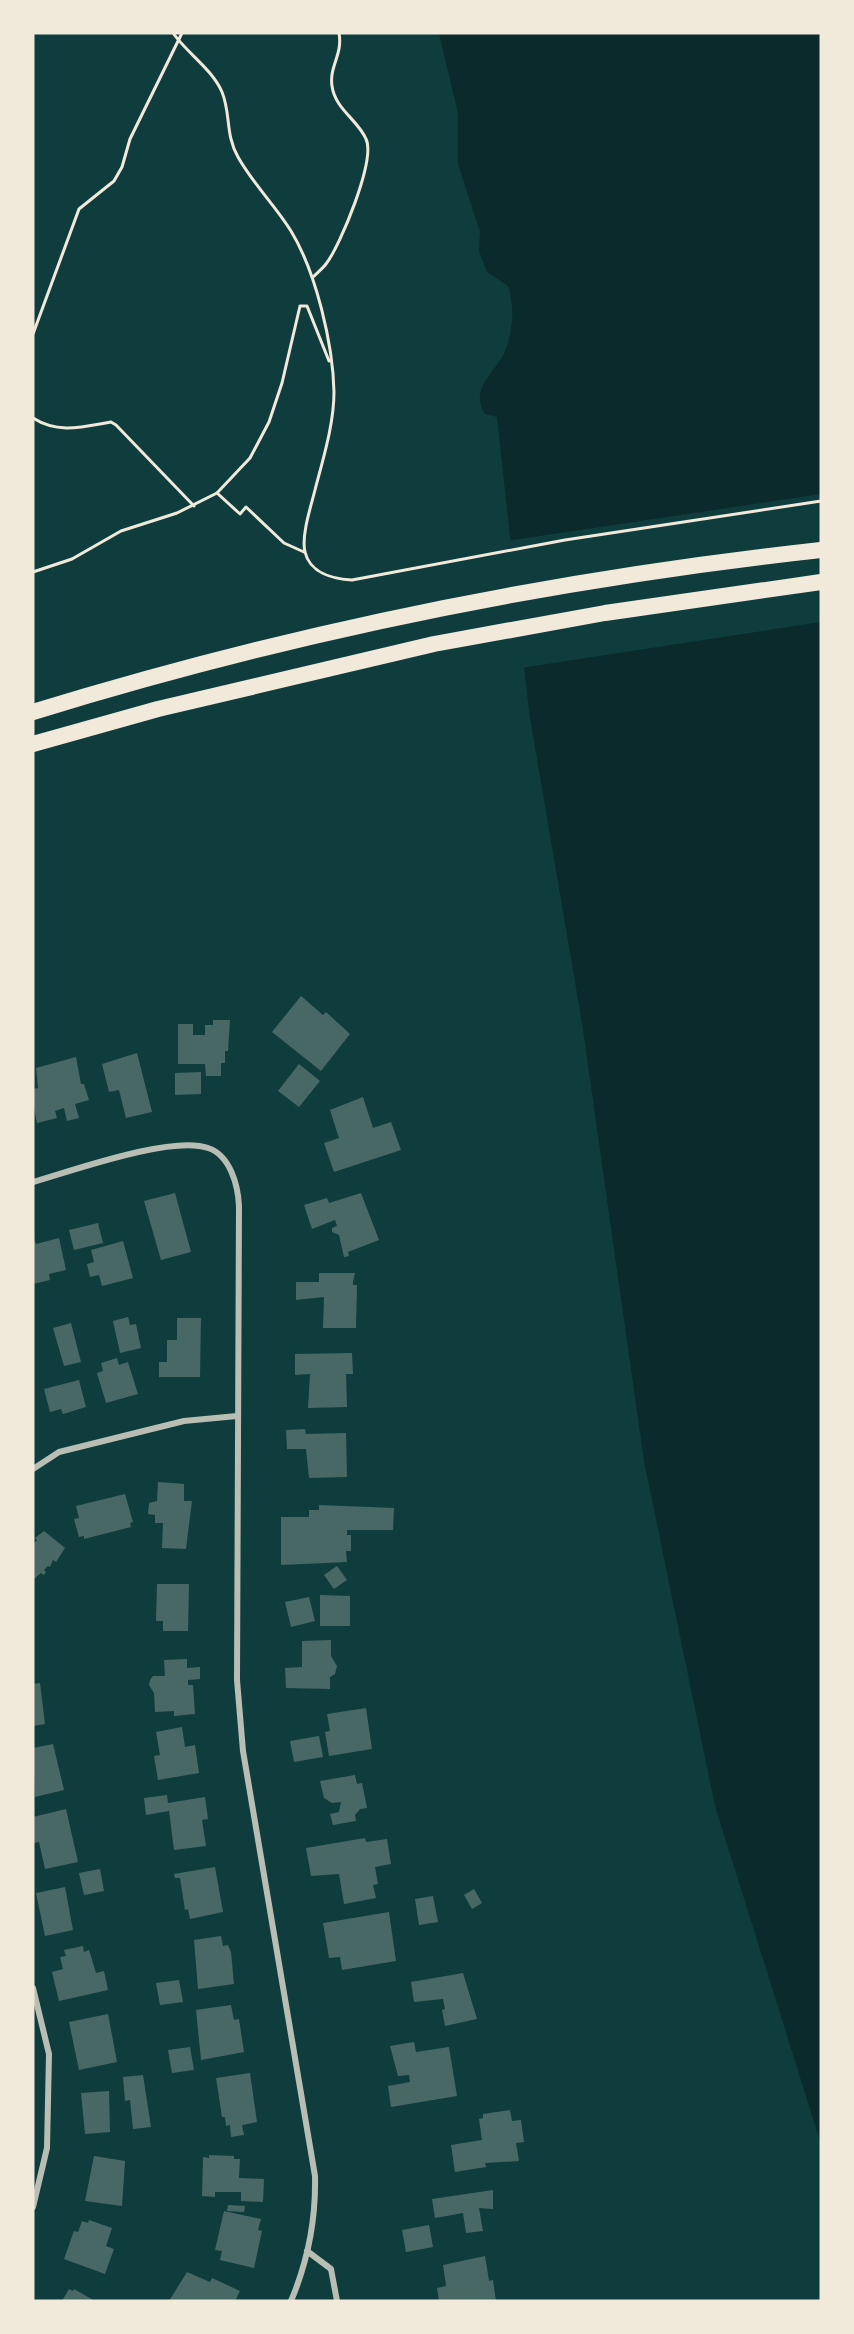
<svg xmlns="http://www.w3.org/2000/svg" width="854" height="2334" viewBox="0 0 854 2334" font-family="'Exo 2',sans-serif">
<style>
.water{fill:#0a2a2b}
.pier{fill:#0f3d3e}
.building{fill:#486865}
.lines{fill:none;stroke-linecap:round;stroke-linejoin:round}
.path{stroke:#f1e9da;stroke-width:3}
.minor{stroke:#b8beb3;stroke-width:6}
.motorway{stroke:#f1e9da;stroke-width:16}
</style>
<rect width="100%" height="100%" fill="#0f3d3e"/>
<path class="water" d="M439 33H821V2144L715 1806 644 1461 582 1023 529 712 497 417 485 414C468 388 497 372 506 349 513 327 515 307 508 286L487 272 479 251 480 232 458 164V114Z"/>
<path class="pier" d="M821 494V622L521 668 507 541Z"/>
<g class="building">
<path d="M301 996 323 1015 326 1012 350 1034 321 1071 272 1032Z"/>
<path d="M213 1020H230L228 1051H225V1063H221V1076H206L205 1064H178V1024H193V1035H205V1025H213Z"/>
<path d="M137 1053 152 1112 126 1118 119 1090 109 1092 102 1064Z"/>
<path d="M76 1057 81 1084H84L89 1100 75 1104 79 1118 67 1121 64 1108 55 1111 57 1118 37 1123 33 1103V1089L38 1088 36 1068Z"/>
<path d="M299 1064 320 1081 299 1107 278 1091Z"/>
<path d="M201 1072V1094L175 1095V1073Z"/>
<path d="M363 1097 373 1128 391 1122 401 1150 334 1172 324 1143 339 1138 330 1110Z"/>
<path d="M175 1193 191 1252 161 1260 144 1201Z"/>
<path d="M361 1193 379 1240 348 1252 349 1256 344 1257 339 1235 332 1232V1228L337 1226 335 1220 312 1229 304 1205 327 1198 329 1203Z"/>
<path d="M98 1223 103 1243 74 1250 69 1230Z"/>
<path d="M33 1235 36 1244 59 1238 66 1270 49 1274 50 1280 33 1284Z"/>
<path d="M123 1241 133 1278 102 1286 99 1275 90 1277 87 1264 94 1262 91 1250Z"/>
<path d="M319 1273H355L353 1282V1285H357L356 1328H323L324 1297 296 1300V1282H319Z"/>
<path d="M128 1317 130 1325 136 1324 141 1348 120 1353 113 1321Z"/>
<path d="M177 1318H201L200 1377H159V1362H167V1340H177Z"/>
<path d="M71 1323 81 1362 64 1366 53 1328Z"/>
<path d="M352 1353 353 1374H346L347 1407 308 1408 310 1374 295 1375V1354Z"/>
<path d="M117 1358 119 1365 128 1362 138 1394 106 1403 97 1373 103 1371 101 1363Z"/>
<path d="M79 1380 86 1407 63 1414 61 1409 50 1412 44 1389Z"/>
<path d="M305 1429 306 1434 346 1433 347 1477 309 1478 306 1449H287L286 1430Z"/>
<path d="M158 1482 184 1484V1501H192L186 1549 162 1548 163 1523H155V1515L148 1514 149 1503 157 1501Z"/>
<path d="M125 1494 133 1522 130 1523 131 1527 84 1539V1536L79 1537 74 1519 79 1518 76 1506Z"/>
<path d="M319 1505 394 1508 393 1530H347V1535H351V1551H346L347 1562 281 1565V1517H309V1510H319Z"/>
<path d="M44 1531 65 1548 56 1562 53 1560 50 1567 48 1566 44 1570 46 1572 44 1575 41 1573 33 1580V1545L37 1540 35 1538Z"/>
<path d="M337 1566 347 1580 334 1589 324 1575Z"/>
<path d="M157 1584H189L188 1631H163V1621H156Z"/>
<path d="M320 1595 350 1596V1626H320Z"/>
<path d="M309 1597 315 1621 291 1627 285 1602Z"/>
<path d="M331 1640V1656L337 1666 335 1674 330 1677V1689L286 1688 285 1668 302 1667V1641Z"/>
<path d="M187 1659V1668L200 1667V1679L188 1680V1685H193L195 1714 174 1716V1711L155 1712 154 1693 149 1685 150 1680 153 1676H165L164 1660Z"/>
<path d="M40 1683 45 1724 33 1726V1684Z"/>
<path d="M366 1708 372 1749 329 1756 325 1732 330 1731 327 1714Z"/>
<path d="M182 1727 185 1747 195 1745 199 1773 158 1780 154 1756 160 1755 156 1732Z"/>
<path d="M319 1736 323 1757 294 1762 290 1741Z"/>
<path d="M53 1744 64 1790 35 1797 33 1748Z"/>
<path d="M355 1775 357 1784 362 1783 367 1808 360 1809 355 1815 356 1821 333 1825 330 1814 339 1812 341 1802 332 1803 324 1798 320 1781Z"/>
<path d="M167 1795 168 1803 205 1797 208 1819 202 1820 206 1846 174 1850 169 1811 146 1815 144 1798Z"/>
<path d="M66 1809 78 1862 45 1869 39 1842 33 1843V1817Z"/>
<path d="M365 1838 366 1842 387 1839 391 1864 375 1867 378 1884 373 1885 376 1898 344 1904 339 1874 311 1876 306 1848Z"/>
<path d="M215 1867 223 1912 190 1919 188 1909 185 1910 180 1878H175L174 1874Z"/>
<path d="M100 1869 104 1891 84 1895 79 1873Z"/>
<path d="M65 1887 73 1930 45 1936 36 1893Z"/>
<path d="M474 1889 482 1903 472 1909 464 1895Z"/>
<path d="M433 1896 438 1922 419 1925 415 1899Z"/>
<path d="M389 1912 396 1961 342 1970 340 1957 329 1958 323 1923Z"/>
<path d="M221 1936 223 1946 228 1945 231 1952 234 1984 198 1989 194 1940Z"/>
<path d="M83 1946 84 1952 89 1950 96 1973 104 1971 108 1990 59 2001 52 1972 63 1969 60 1957 66 1956 64 1950Z"/>
<path d="M463 1973 477 2019 445 2026 442 2010 445 2009 443 1999 414 2002 411 1982Z"/>
<path d="M179 1980 183 2002 160 2005 156 1983Z"/>
<path d="M231 2005 234 2020 239 2019 244 2052 201 2060 196 2010Z"/>
<path d="M108 2014 117 2062 79 2070 69 2022Z"/>
<path d="M414 2042 416 2052 449 2047 457 2096 391 2107 388 2086 410 2082 409 2075 398 2076 390 2046Z"/>
<path d="M190 2047 194 2070 172 2073 168 2050Z"/>
<path d="M250 2073 257 2122 242 2125 244 2135 231 2137 230 2125 226 2126 225 2117H222L216 2078Z"/>
<path d="M143 2075 151 2127 133 2129 130 2100 125 2101 123 2077Z"/>
<path d="M109 2091 110 2132 85 2134 81 2093Z"/>
<path d="M510 2110 512 2121 521 2120 524 2142 516 2143 519 2161 485 2163 486 2167 455 2172 451 2145 482 2140 479 2119 483 2118V2114Z"/>
<path d="M209 2155 234 2156V2159H240L239 2178 264 2179 263 2202 241 2201V2192H215V2197L202 2196 203 2157 209 2158Z"/>
<path d="M94 2156 125 2161 122 2206 85 2201Z"/>
<path d="M493 2190V2209L479 2208 483 2231 466 2233 463 2213 435 2218 432 2199Z"/>
<path d="M228 2205 245 2206 244 2212 227 2211Z"/>
<path d="M224 2211 261 2219 258 2230 262 2231 254 2268 220 2260 222 2251 215 2250Z"/>
<path d="M89 2220 112 2228 106 2246 114 2249 105 2274 64 2259 74 2231 78 2232 82 2221 88 2223Z"/>
<path d="M429 2225 433 2247 406 2252 402 2230Z"/>
<path d="M485 2256 489 2281 493 2280 496 2301H439L437 2288 446 2286 443 2265Z"/>
<path d="M187 2272 210 2282 212 2278 240 2291 235 2301H169Z"/>
<path d="M69 2289 73 2291 74 2289 95 2301H62Z"/>
</g>
<g class="lines">
<g class="path">
<path d="M173 33C187 53 212 69 222 92 231 114 225 134 238 157 253 184 275 205 291 231 316 272 333 344 334 392 334 424 323 459 315 490 311 506 301 536 305 552 310 573 333 579 352 580L565 540 821 501"/>
<path d="M313 277C317 273 322 269 326 264 340 246 376 160 366 139 358 120 335 109 332 86 329 66 343 55 339 33"/>
<path d="M33 334 79 209 114 181 122 167 130 139 182 33"/>
<path d="M33 418C58 434 82 427 111 422L116 425 194 506"/>
<path d="M217 493 240 514 246 507 284 543 304 552"/>
<path d="M33 572 72 559 121 531 177 513 217 493 250 458 269 422 282 383 300 306H307L329 361"/>
</g>
<g class="minor">
<path d="M33 1182C72 1171 172 1135 208 1148 230 1155 238 1185 239 1206L237 1680 243 1751 315 2176C316 2220 308 2261 291 2301"/>
<path d="M33 1469 59 1452 184 1421 237 1416"/>
<path d="M33 1988 49 2054 47 2148 33 2207"/>
<path d="M307 2251 331 2269 337 2301"/>
</g>
<g class="motorway">
<path d="M33 712C289 633 555 579 821 550"/>
<path d="M33 744 158 709 434 644 605 613 821 582"/>
</g>
</g>
<rect width="854" height="2334" fill="none" stroke="#f1e9da" stroke-width="69"/>
</svg>
